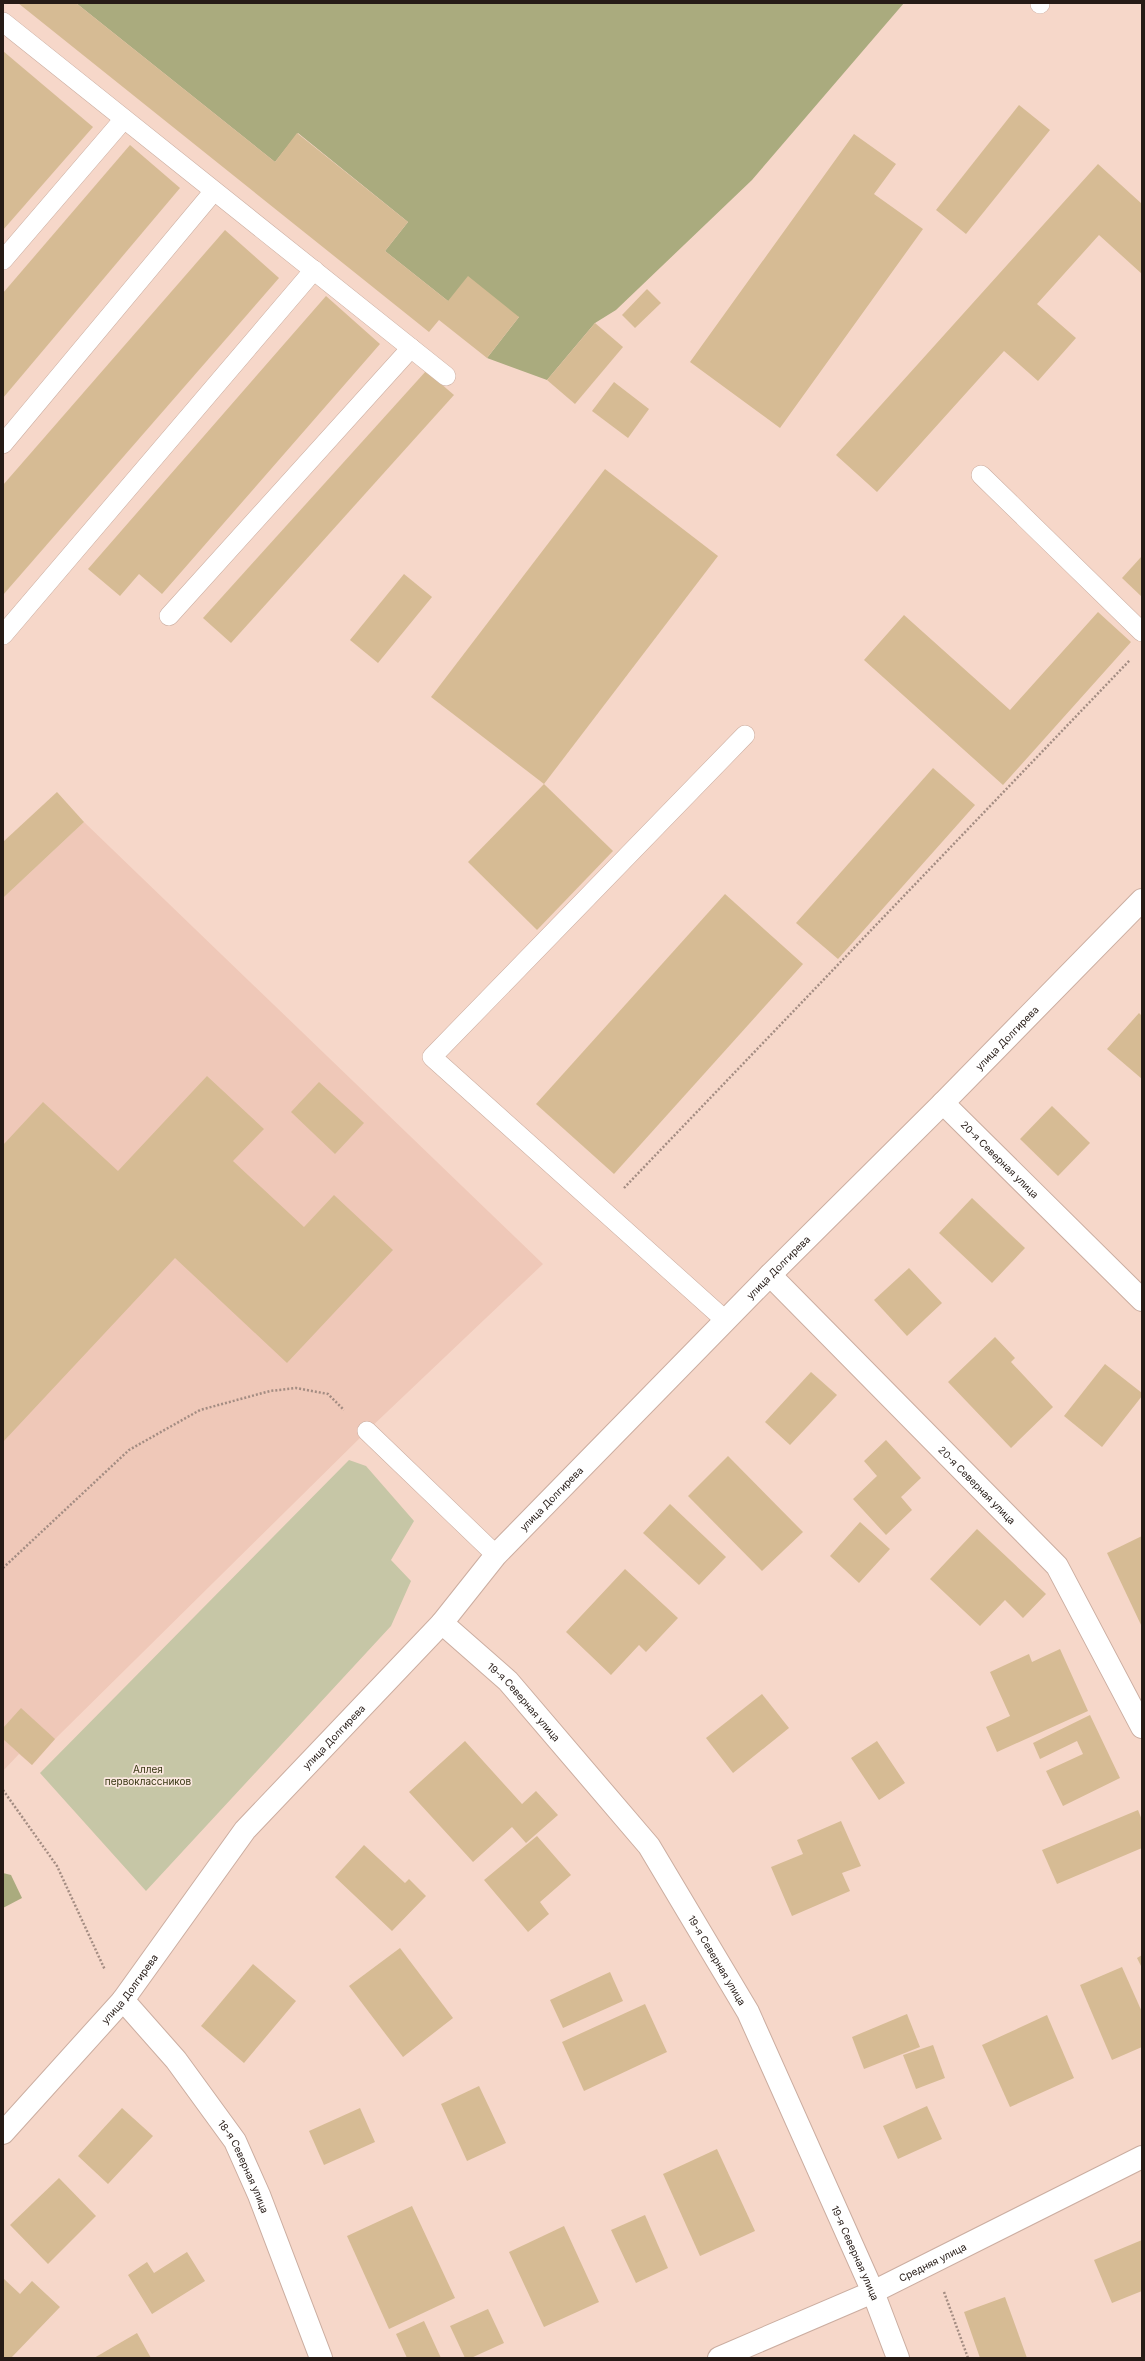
<svg xmlns="http://www.w3.org/2000/svg" width="1145" height="2361" viewBox="0 0 1145 2361" font-family="Inter,sans-serif">
<style>
.built{fill:#efc8b8}
.green{fill:#c6c6a6}
.forest{fill:#aaab7e}
.building{fill:#d6bb94}
.lines{fill:none;stroke-linecap:round;stroke-linejoin:round}
.service-casing{stroke:#cbada0;stroke-width:20}
.minor-casing{stroke:#cbada0;stroke-width:24}
.path{stroke:#a38c82;stroke-width:2.5;stroke-dasharray:2 2;stroke-linecap:butt}
.service{stroke:#fff;stroke-width:19}
.minor{stroke:#fff;stroke-width:22}
.labels{text-anchor:middle;dominant-baseline:central;stroke-width:3.5;stroke-linejoin:round;paint-order:stroke}
.street-label{font-size:10px;fill:#261b16;stroke:#fae7df}
.park-label{font-size:10px;fill:#363611;stroke:#fae7df}
</style>
<rect width="100%" height="100%" fill="#f6d7c9"/>
<path class="built" d="M84 822 543 1264 367 1431 55 1739 32 1765 19 1754 3 1771V898Z"/>
<path class="green" d="M349 1460 366 1466 414 1521 391 1560 411 1581 391 1626 146 1891 40 1773Z"/>
<g class="forest">
<path d="M76 3H904L752 180 616 310 595 323 547 380 487 358 519 317 448 301 385 251 408 222 298 133 275 162Z"/>
<path d="M3 1873 11 1875 22 1898 3 1908Z"/>
</g>
<g class="building">
<path d="M18 3H76L275 162 297 133 408 222 385 251 448 301 468 276 519 317 487 358 439 320 429 332Z"/>
<path d="M3 51 93 127 3 230Z"/>
<path d="M1019 105 1050 130 966 234 936 210Z"/>
<path d="M854 134 896 164 874 194 923 229 780 428 690 362Z"/>
<path d="M130 145 180 188 3 398V293Z"/>
<path d="M1098 164 1142 204V274L1099 235 1037 304 1076 338 1038 381 1004 351 877 492 836 455Z"/>
<path d="M225 230 279 278 3 595V485Z"/>
<path d="M647 289 661 303 635 328 622 315Z"/>
<path d="M326 296 380 344 162 594 139 574 120 596 88 569Z"/>
<path d="M595 323 623 347 575 404 547 380Z"/>
<path d="M426 371 454 395 231 643 203 618Z"/>
<path d="M614 382 649 409 628 438 592 411Z"/>
<path d="M605 469 718 556 544 784 431 697Z"/>
<path d="M1142 556V597L1122 578Z"/>
<path d="M404 574 432 597 378 663 350 640Z"/>
<path d="M1098 612 1131 642 1003 785 864 660 904 615 1010 710Z"/>
<path d="M933 768 975 805 838 959 796 923Z"/>
<path d="M544 784 613 851 537 930 468 862Z"/>
<path d="M57 792 84 822 3 898V842Z"/>
<path d="M725 894 803 964 614 1174 536 1104Z"/>
<path d="M1139 1013 1142 1016V1079L1107 1049Z"/>
<path d="M207 1076 264 1129 233 1161 304 1227 334 1195 393 1250 287 1363 175 1258 3 1442V1145L43 1102 118 1171Z"/>
<path d="M319 1082 364 1123 335 1154 291 1112Z"/>
<path d="M1052 1106 1090 1143 1058 1176 1020 1139Z"/>
<path d="M972 1198 1025 1248 992 1283 939 1233Z"/>
<path d="M909 1268 942 1303 907 1336 874 1300Z"/>
<path d="M995 1337 1015 1358 1011 1362 1053 1407 1011 1448 948 1382Z"/>
<path d="M1105 1364 1142 1393V1396L1102 1447 1064 1416Z"/>
<path d="M811 1372 837 1395 790 1445 765 1422Z"/>
<path d="M886 1440 921 1478 901 1497 912 1510 886 1535 853 1499 877 1476 864 1461Z"/>
<path d="M728 1456 803 1532 762 1571 688 1496Z"/>
<path d="M670 1504 726 1557 699 1585 643 1533Z"/>
<path d="M860 1522 890 1549 859 1583 830 1556Z"/>
<path d="M977 1529 1046 1594 1023 1618 1005 1600 980 1626 930 1579Z"/>
<path d="M1142 1536V1627L1107 1553Z"/>
<path d="M625 1569 678 1618 646 1652 639 1645 611 1675 566 1632Z"/>
<path d="M1060 1649 1088 1711 997 1752 986 1727 1010 1716 990 1672 1029 1654 1032 1662Z"/>
<path d="M762 1694 789 1728 733 1773 706 1738Z"/>
<path d="M21 1708 55 1739 32 1765 3 1739V1728Z"/>
<path d="M1090 1715 1120 1778 1063 1806 1046 1771 1083 1754 1077 1741 1040 1759 1033 1743Z"/>
<path d="M465 1741 522 1804 536 1791 558 1815 526 1843 512 1827 473 1862 409 1792Z"/>
<path d="M877 1741 905 1783 879 1800 851 1758Z"/>
<path d="M1138 1810 1142 1820V1848L1057 1884 1042 1850Z"/>
<path d="M841 1821 861 1866 842 1873 850 1891 792 1916 771 1867 803 1854 797 1840Z"/>
<path d="M537 1836 571 1875 540 1902 549 1914 528 1932 484 1880Z"/>
<path d="M364 1845 405 1883 409 1879 426 1896 392 1931 335 1877Z"/>
<path d="M400 1948 453 2018 403 2057 349 1986Z"/>
<path d="M1142 1955V1968L1137 1958Z"/>
<path d="M253 1964 296 2001 244 2063 201 2026Z"/>
<path d="M1122 1967 1142 2012V2047L1112 2060 1080 1985Z"/>
<path d="M610 1972 623 2001 563 2028 550 2000Z"/>
<path d="M645 2004 667 2052 584 2091 562 2042Z"/>
<path d="M907 2014 920 2047 864 2069 852 2037Z"/>
<path d="M1047 2015 1074 2078 1010 2107 982 2045Z"/>
<path d="M933 2045 945 2078 916 2089 903 2055Z"/>
<path d="M479 2086 506 2143 467 2161 441 2104Z"/>
<path d="M927 2106 942 2139 898 2159 883 2126Z"/>
<path d="M122 2108 153 2136 108 2184 78 2156Z"/>
<path d="M360 2108 375 2142 324 2165 309 2131Z"/>
<path d="M717 2149 755 2231 700 2256 663 2174Z"/>
<path d="M59 2178 96 2216 48 2264 10 2225Z"/>
<path d="M412 2206 455 2298 389 2329 347 2236Z"/>
<path d="M645 2215 668 2268 636 2283 611 2230Z"/>
<path d="M564 2226 599 2302 544 2327 509 2252Z"/>
<path d="M1142 2240V2291L1112 2303 1094 2260Z"/>
<path d="M187 2252 205 2281 152 2314 128 2275 147 2262 154 2273Z"/>
<path d="M3 2278 20 2294 32 2281 60 2307 11 2358H3Z"/>
<path d="M1005 2297 1027 2358H980L964 2312Z"/>
<path d="M488 2309 504 2343 471 2358H465L450 2326Z"/>
<path d="M424 2321 441 2358H407L396 2334Z"/>
<path d="M137 2333 151 2358H94Z"/>
</g>
<g class="lines">
<g class="service-casing">
<g id="service">
<path d="M1040 4V3"/>
<path d="M3 22 446 376"/>
<path d="M3 260 124 119"/>
<path d="M3 444 214 191"/>
<path d="M981 475 1142 632"/>
<path d="M169 616 411 348"/>
<path d="M3 635 314 270"/>
<path d="M725 1320 432 1057 745 735"/>
<path d="M367 1431 496 1555"/>
</g>
</g>
<g class="minor-casing">
<g id="minor">
<path id="s1" d="M943 1103 1142 1300"/>
<path id="s2" d="M770 1275 1057 1566 1142 1727"/>
<path id="s3" d="M442 1623 508 1681 649 1846 748 2012 873 2292 898 2358"/>
<path id="s4" d="M123 2000 176 2060 235 2141 259 2195 321 2358"/>
<path id="s5" d="M3 2133 123 2000 245 1830 442 1623 496 1555 770 1275 943 1103 1142 900"/>
<path id="s6" d="M719 2358 873 2292 1142 2157"/>
</g>
</g>
<g class="path">
<path d="M624 1188 1130 660"/>
<path d="M3 1568 129 1450 200 1410 270 1391 296 1388 328 1394 344 1410"/>
<path d="M3 1790 57 1866 105 1970"/>
<path d="M944 2292 968 2358"/>
</g>
<use href="#service" class="service"/>
<use href="#minor" class="minor"/>
</g>
<g class="labels">
<g class="street-label">
<text stroke="none"><textPath href="#s5" startOffset="1488">улица Долгирева</textPath></text>
<text stroke="none"><textPath href="#s1" startOffset="80">20-я Северная улица</textPath></text>
<text stroke="none"><textPath href="#s5" startOffset="1164">улица Долгирева</textPath></text>
<text stroke="none"><textPath href="#s2" startOffset="295">20-я Северная улица</textPath></text>
<text stroke="none"><textPath href="#s5" startOffset="840">улица Долгирева</textPath></text>
<text stroke="none"><textPath href="#s3" startOffset="114">19-я Северная улица</textPath></text>
<text stroke="none"><textPath href="#s5" startOffset="517">улица Долгирева</textPath></text>
<text stroke="none"><textPath href="#s3" startOffset="438">19-я Северная улица</textPath></text>
<text stroke="none"><textPath href="#s5" startOffset="192">улица Долгирева</textPath></text>
<text stroke="none"><textPath href="#s4" startOffset="207">18-я Северная улица</textPath></text>
<text stroke="none"><textPath href="#s3" startOffset="762">19-я Северная улица</textPath></text>
<text stroke="none"><textPath href="#s6" startOffset="234">Средняя улица</textPath></text>
</g>
<g class="park-label">
<text x="148" y="1769">Аллея<tspan x="148" dy="12">первоклассников</tspan></text>
</g>
</g>
<rect width="1145" height="2361" fill="none" stroke="#261b16" stroke-width="8"/>
</svg>
